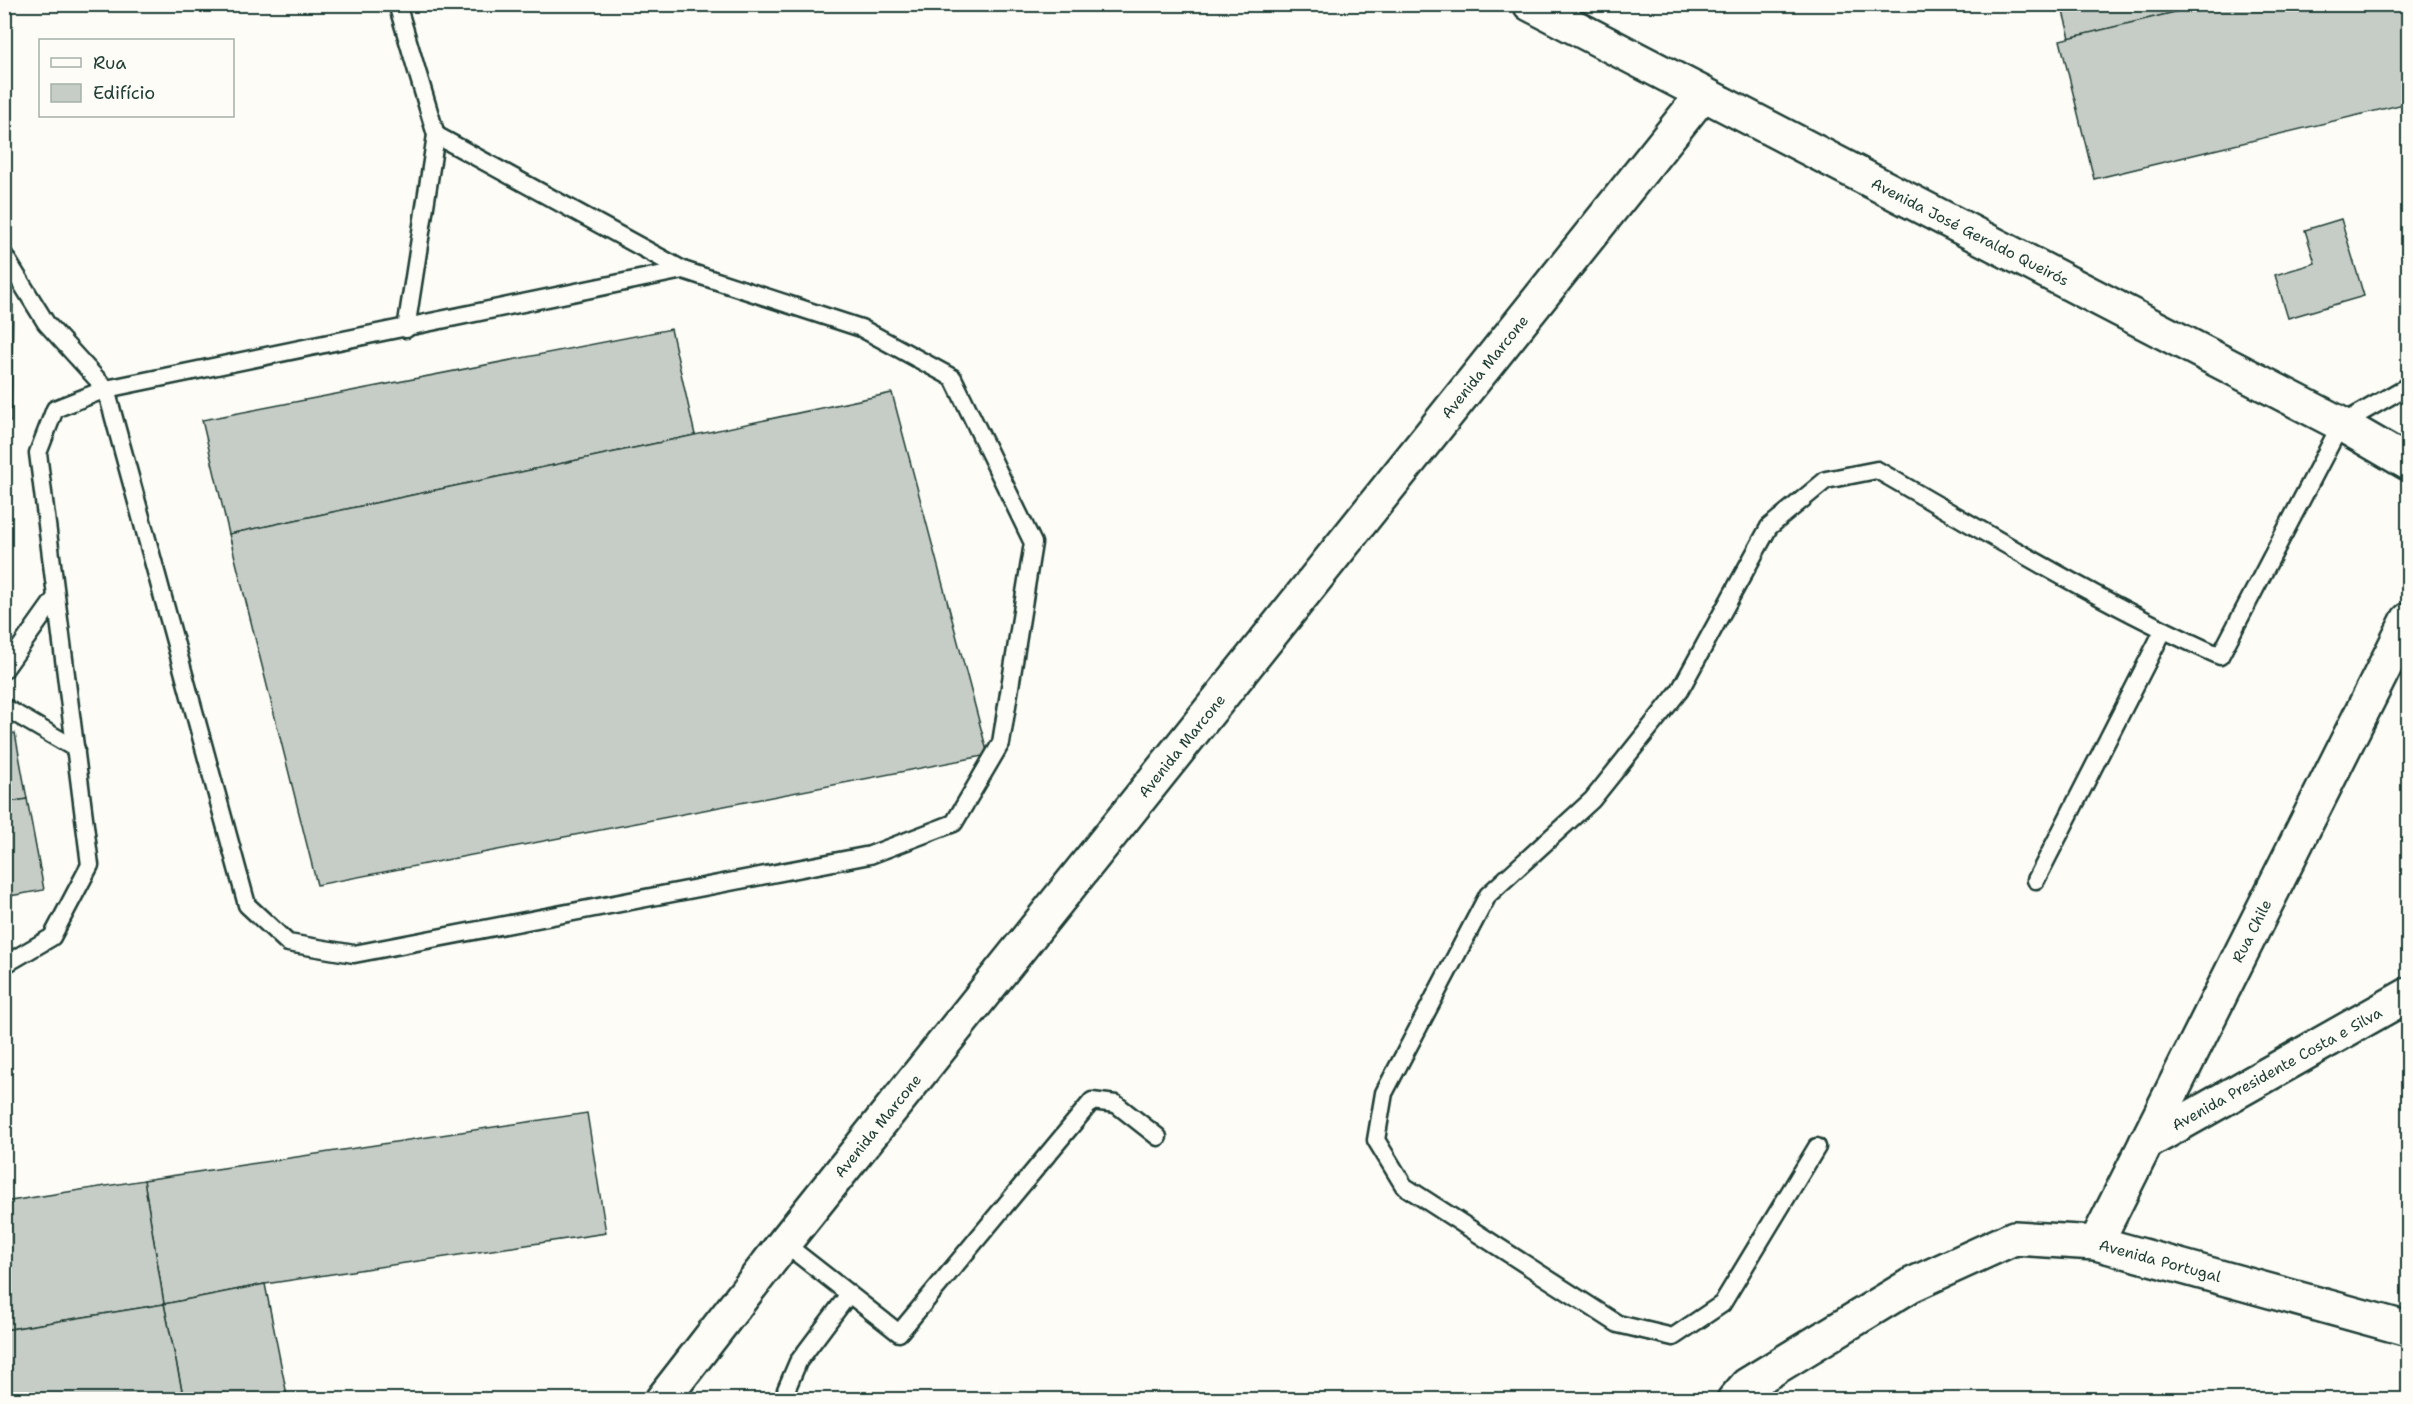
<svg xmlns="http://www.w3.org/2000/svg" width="2413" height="1404" viewBox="0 0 2413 1404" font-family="'Shantell Sans',sans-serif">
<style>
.building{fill:#c6cdc7;stroke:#1f3d34;stroke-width:1.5}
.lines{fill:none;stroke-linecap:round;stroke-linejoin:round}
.service-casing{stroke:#1f3d34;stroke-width:21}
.minor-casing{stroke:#1f3d34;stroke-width:38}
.tertiary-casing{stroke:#1f3d34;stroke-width:38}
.service{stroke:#fdfcf7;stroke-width:16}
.minor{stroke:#fdfcf7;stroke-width:33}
.tertiary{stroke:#fdfcf7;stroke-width:33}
.labels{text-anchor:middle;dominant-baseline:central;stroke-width:5;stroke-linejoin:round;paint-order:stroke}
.street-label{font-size:15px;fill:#1f3d34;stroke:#fdfcf7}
</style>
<rect width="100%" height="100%" fill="#fdfcf7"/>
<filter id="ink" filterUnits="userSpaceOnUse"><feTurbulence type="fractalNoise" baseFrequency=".0167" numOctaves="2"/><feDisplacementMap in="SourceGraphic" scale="12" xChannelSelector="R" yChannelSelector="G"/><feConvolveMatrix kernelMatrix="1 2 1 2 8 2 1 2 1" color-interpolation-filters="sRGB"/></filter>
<g filter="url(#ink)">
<g class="building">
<path d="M2061 4H2208L2070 38Z"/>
<path d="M2208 4H2401L2408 33V103L2094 179 2060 40Z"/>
<path d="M2401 4H2408V33Z"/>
<path d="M2341 219 2364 296 2288 318 2275 275 2315 263 2305 230Z"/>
<path d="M4 305H13L11 422H4Z"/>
<path d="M671 329 695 435 229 534 202 420Z"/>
<path d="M892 393 988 755 317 885 229 534Z"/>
<path d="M15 733 27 799 4 803V735Z"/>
<path d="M27 799 44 890 4 897V803Z"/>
<path d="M587 1113 606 1233 265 1284 164 1304 144 1180Z"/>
<path d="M144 1180 164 1304 4 1330V1202Z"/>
<path d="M265 1284 288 1400H184L164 1304Z"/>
<path d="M164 1304 184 1400H4V1330Z"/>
</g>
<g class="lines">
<g class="service-casing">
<g id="service">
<path d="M397 4 436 135 406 329"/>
<path d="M4 255 46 323 106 389 247 905 288 943 354 954 870 855 954 823 1001 743 1033 543 953 378 861 328 683 270 436 135"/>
<path d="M4 670 56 597"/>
<path d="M4 707 76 749"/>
<path d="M2036 880 2163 631"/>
<path d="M4 965 52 937 90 865 38 453 55 409 106 389 683 270"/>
<path d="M1817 1147 1722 1304 1673 1337 1618 1324 1404 1186 1376 1140 1384 1093 1488 895 1592 800 1680 690 1769 527 1826 480 1877 470C1990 535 2101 603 2220 656L2341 424 2408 386"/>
<path d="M784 1243 899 1333 1092 1101 1116 1104 1158 1137"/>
<path d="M791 1400 786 1390 798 1362 849 1294"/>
</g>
</g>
<g class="minor-casing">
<g id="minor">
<path d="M2146 1143 2408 995"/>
<path d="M662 1400 784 1243 1703 94"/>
</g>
</g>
<g class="tertiary-casing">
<g id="tertiary">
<path d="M1530 4 2341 424 2408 463"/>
<path d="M2096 1243 2408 620"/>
<path d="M1734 1400 1747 1385 1911 1285 2014 1238 2096 1243 2408 1329"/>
</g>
</g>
<use href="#service" class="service"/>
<use href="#minor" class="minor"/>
<use href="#tertiary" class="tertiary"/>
</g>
</g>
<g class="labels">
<g class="street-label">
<text transform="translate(1970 232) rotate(27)">Avenida José Geraldo Queirós</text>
<text transform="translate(1485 367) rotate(-51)">Avenida Marcone</text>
<text transform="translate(1182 746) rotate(-51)">Avenida Marcone</text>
<text transform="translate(2252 931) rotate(-63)">Rua Chile</text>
<text transform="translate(2277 1069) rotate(-29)">Avenida Presidente Costa e Silva</text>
<text transform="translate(878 1126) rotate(-51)">Avenida Marcone</text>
<text transform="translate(2160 1261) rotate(15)">Avenida Portugal</text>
</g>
</g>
<rect width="2413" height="1404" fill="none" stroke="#fdfcf7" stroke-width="24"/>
<rect x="12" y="12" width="2389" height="1380" fill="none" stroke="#1f3d34" stroke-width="2" filter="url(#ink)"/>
<rect x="39" y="39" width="195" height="78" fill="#fdfcf7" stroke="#a4b0a9" stroke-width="1.5"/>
<rect x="51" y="58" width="30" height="9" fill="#fdfcf7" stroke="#a4b0a9" stroke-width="1.5"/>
<text x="93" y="69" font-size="18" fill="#1f3d34">Rua</text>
<rect x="51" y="84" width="30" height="18" fill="#c6cdc7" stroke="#a4b0a9" stroke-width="1.5"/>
<text x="93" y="99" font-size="18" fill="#1f3d34">Edifício</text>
</svg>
